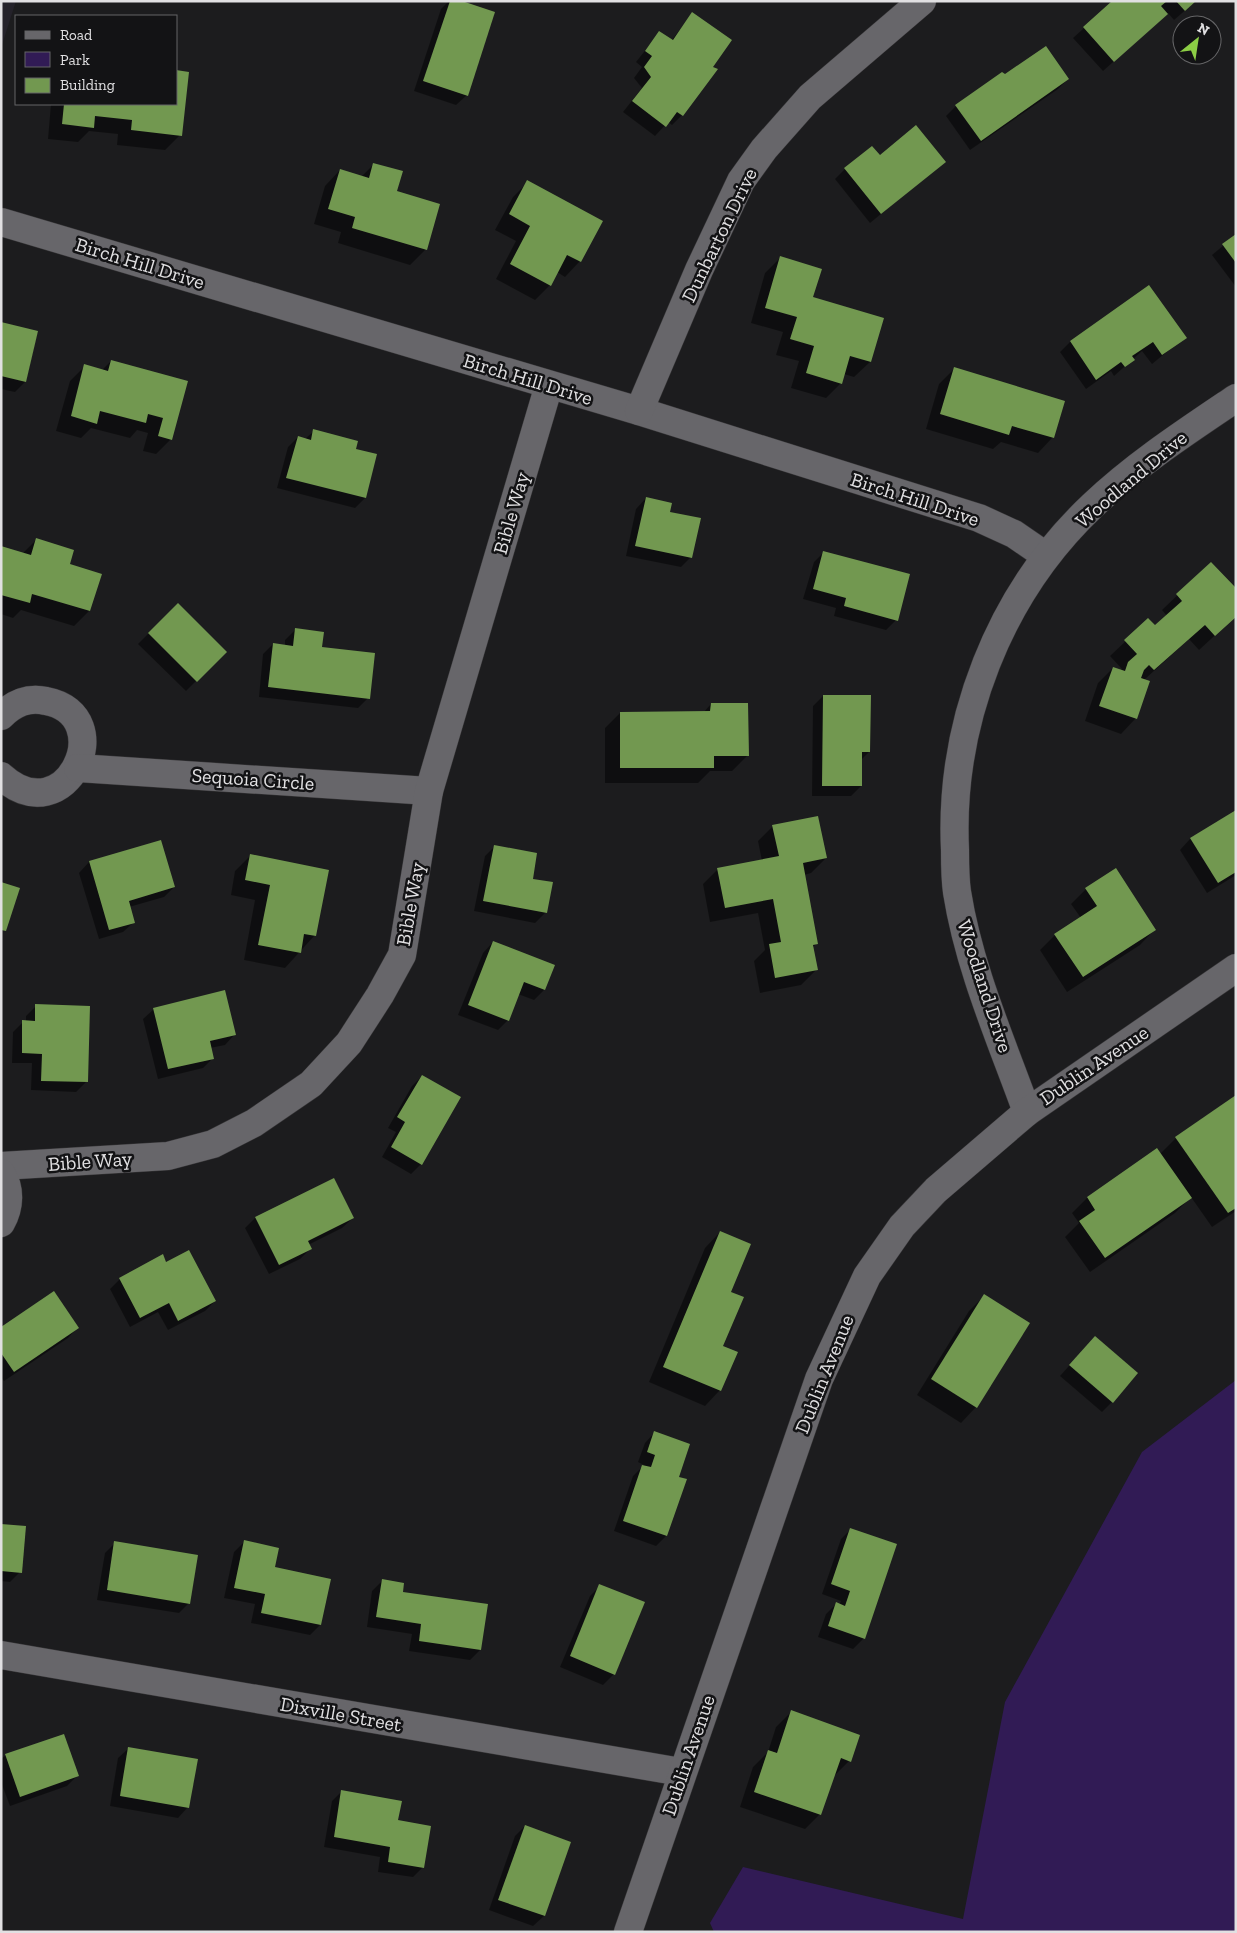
<svg xmlns="http://www.w3.org/2000/svg" width="1237" height="1933" viewBox="0 0 1237 1933" font-family="'Zilla Slab',serif">
<style>
.built{fill:#24222a}
.green{fill:#311b55}
.shadow{fill:#0007}
.building{fill:#729850}
.lines{fill:none;stroke-linecap:round;stroke-linejoin:round}
.minor-casing{stroke:#373638;stroke-width:29}
.tertiary-casing{stroke:#373638;stroke-width:29}
.minor{stroke:#67666a;stroke-width:28}
.tertiary{stroke:#67666a;stroke-width:28}
.labels{text-anchor:middle;dominant-baseline:central;stroke-width:5;stroke-linejoin:round;paint-order:stroke}
.street-label{font-size:20px;fill:#e1e0e2;stroke:#131315}
</style>
<rect width="100%" height="100%" fill="#1c1c1e"/>
<path class="built" d="M1 1H16L1 48Z"/>
<path class="green" d="M1236 1380V1932H714L710 1923 743 1867 963 1919 1005 1702 1142 1452Z"/>
<g class="shadow">
<path d="M449 1H458L467 95 456 105 414 91 441 9Z"/>
<path d="M1114 1H1196L1174 20 1168 13 1103 71 1073 38Z"/>
<path d="M692 14 682 115 672 125 668 122 655 136 623 112 642 88 634 78 642 67 636 62 659 33 671 41Z"/>
<path d="M1005 76 1068 79 1058 89 970 150 946 116 956 106Z"/>
<path d="M51 104H176L180 135 165 150 117 145 118 134 89 131 78 142 48 139Z"/>
<path d="M944 162 870 223 835 179 845 169Z"/>
<path d="M374 164 395 192 439 205 425 250 410 265 338 243 341 232 314 224 325 186 340 170 361 177Z"/>
<path d="M528 182 601 221 580 261 565 277 557 272 550 285 535 300 496 279 516 241 495 230 513 197Z"/>
<path d="M1236 235V287L1212 255Z"/>
<path d="M780 258 812 298 882 319 870 362 854 377 844 374 841 383 826 398 791 388 799 361 776 355 783 332 751 323 765 273Z"/>
<path d="M1149 287 1185 337 1152 364 1142 351 1114 376 1111 371 1086 389 1060 352 1070 342Z"/>
<path d="M1 324 25 382 15 392 1 389Z"/>
<path d="M111 361 186 382 171 439 156 454 143 451 148 433 137 430 130 438 91 428 81 438 56 431 70 381 85 366 102 370Z"/>
<path d="M954 369 1053 437 1038 453 1001 442 993 449 926 429 939 384Z"/>
<path d="M314 431 354 450 365 498 355 508 277 488 288 447 298 437 305 439Z"/>
<path d="M646 498 669 513 691 557 681 567 626 556 636 509Z"/>
<path d="M37 539 68 565 100 575 89 611 74 626 21 610 13 618 1 614V547L22 554Z"/>
<path d="M824 552 896 620 886 630 834 616 836 608 803 599 814 562Z"/>
<path d="M1211 563 1236 616 1199 650 1189 639 1144 680 1136 718 1121 734 1085 721 1098 683 1113 668 1120 671 1122 669 1110 656 1148 620 1155 627 1167 616 1162 610Z"/>
<path d="M178 604 225 652 186 691 138 644Z"/>
<path d="M295 630 321 648 368 698 358 708 259 697 263 654 273 644 285 646V640Z"/>
<path d="M823 696 869 752 861 760V786L851 796H812L813 706Z"/>
<path d="M711 704 747 756 732 771H710L698 783H605V728L620 713H703Z"/>
<path d="M1236 812V875L1207 893 1180 850 1190 839Z"/>
<path d="M773 826 826 858 811 873 804 875 817 943 812 948 816 970 801 985 760 993 754 961 765 950 758 913 710 922 703 884 718 869 762 861 758 841Z"/>
<path d="M160 841 174 887 164 897 129 907 134 922 123 932 99 939 79 873 89 862Z"/>
<path d="M495 846 531 880 551 883 545 913 535 923 474 911 485 856Z"/>
<path d="M250 856 315 935 285 968 244 960 255 900 231 895 235 871Z"/>
<path d="M1086 889 1155 929 1140 945 1067 992 1040 950 1055 935 1081 918 1071 904Z"/>
<path d="M493 942 544 990 534 1000 518 994 508 1020 498 1030 458 1015 483 953Z"/>
<path d="M36 1006 86 1082 76 1092 31 1090 32 1063H12L13 1032 23 1022H26V1016Z"/>
<path d="M154 1009 235 1034 225 1045 210 1048 213 1058 203 1068 158 1079 143 1019Z"/>
<path d="M422 1076 421 1164 411 1174 382 1157 396 1132 388 1128 412 1086Z"/>
<path d="M1236 1097V1211L1212 1227 1191 1197 1175 1213 1090 1272 1065 1237 1079 1223 1072 1213 1087 1198 1157 1150 1160 1154 1176 1138Z"/>
<path d="M333 1180 353 1218 342 1228 308 1245 310 1249 300 1259 269 1274 245 1228 255 1218Z"/>
<path d="M720 1232V1390L705 1406 649 1382 705 1248Z"/>
<path d="M166 1263 215 1301 205 1311 168 1330 158 1312 130 1327 110 1289 120 1279Z"/>
<path d="M984 1296 1029 1323 976 1407 961 1423 917 1395 969 1311Z"/>
<path d="M78 1327 68 1338 4 1381 1 1377V1329Z"/>
<path d="M1085 1348 1112 1402 1102 1412 1060 1376Z"/>
<path d="M655 1432 678 1477 666 1536 656 1546 614 1531 633 1476 644 1465 638 1462 645 1443Z"/>
<path d="M1 1525 20 1572 10 1582 1 1581Z"/>
<path d="M851 1529 896 1545 863 1639 853 1649 818 1637 826 1614 836 1604 839 1605 841 1601 822 1594 841 1539Z"/>
<path d="M244 1542 273 1568 320 1625 310 1635 251 1623 255 1604 224 1598 234 1552Z"/>
<path d="M115 1543 189 1603 179 1613 97 1600 105 1553Z"/>
<path d="M382 1581 402 1593 480 1650 470 1660 409 1651 412 1634 367 1627 372 1591Z"/>
<path d="M600 1586 643 1603 614 1674 603 1685 560 1667 590 1596Z"/>
<path d="M791 1712 849 1761 834 1776 820 1814 805 1829 740 1807 753 1767 768 1752 776 1727Z"/>
<path d="M129 1748 188 1807 178 1818 110 1806 118 1758Z"/>
<path d="M6 1755 77 1776 67 1786 10 1806 1 1782V1759Z"/>
<path d="M342 1791 397 1821 423 1867 413 1877 378 1872 380 1857 324 1847 332 1801Z"/>
<path d="M525 1826 570 1842 544 1916 533 1926 489 1910 515 1836Z"/>
</g>
<g class="building">
<path d="M450 1H462L495 12 468 96 423 81Z"/>
<path d="M1112 1H1167L1161 6 1168 14 1114 62 1083 27Z"/>
<path d="M1176 1H1196L1185 11Z"/>
<path d="M692 12 732 40 713 67 718 69 683 116 677 112 666 127 632 101 651 77 644 67 652 56 645 51 659 31 673 40Z"/>
<path d="M1046 46 1069 79 981 141 955 105 1002 72 1005 74Z"/>
<path d="M176 70 189 72 182 136 131 130 132 120 95 116 94 128 62 124 64 104H176Z"/>
<path d="M916 125 946 162 881 214 844 168 872 146 880 155Z"/>
<path d="M373 163 403 171 397 191 440 204 427 250 352 228 355 217 328 209 340 169 369 178Z"/>
<path d="M527 180 603 221 581 262 567 255 551 286 510 264 530 226 509 214Z"/>
<path d="M1236 234V263L1222 244Z"/>
<path d="M780 256 822 269 813 297 884 318 871 362 850 356 842 384 806 373 814 346 790 339 797 317 765 308Z"/>
<path d="M1149 285 1187 338 1162 355 1153 342 1132 356 1135 360 1125 367 1121 362 1096 380 1070 341Z"/>
<path d="M1 322 38 331 26 382 1 376Z"/>
<path d="M111 360 188 381 172 440 158 436 163 418 148 414 146 423 100 411 97 424 71 416 84 364 108 371Z"/>
<path d="M954 367 1065 401 1054 438 1012 426 1009 435 940 414Z"/>
<path d="M313 429 358 441 356 449 377 454 366 498 286 478 298 436 311 440Z"/>
<path d="M646 497 672 503 670 512 701 518 692 558 635 546Z"/>
<path d="M36 538 74 550 70 564 102 574 90 611 32 594 30 603 1 595V546L31 555Z"/>
<path d="M823 551 910 574 898 621 844 606 846 598 813 589Z"/>
<path d="M1211 562 1236 588V617L1215 636 1205 625 1154 670 1149 665 1144 670 1141 678 1150 681 1137 719 1099 706 1113 667 1125 671 1128 662 1137 654 1124 640 1148 618 1155 625 1182 601 1176 594Z"/>
<path d="M178 603 227 652 197 682 148 633Z"/>
<path d="M295 628 324 632 322 647 375 653 370 699 268 687 273 643 293 646Z"/>
<path d="M823 695H871L870 752H862V786H822Z"/>
<path d="M711 703H748L749 756H714V768H620V712L710 711Z"/>
<path d="M1236 810V872L1218 883 1190 838Z"/>
<path d="M818 816 827 858 803 863 818 944 813 945 818 970 775 978 769 944 781 942 773 899 725 908 717 868 779 856 772 825Z"/>
<path d="M161 840 175 887 129 901 135 923 109 930 89 861Z"/>
<path d="M494 845 537 853 533 879 553 882 547 913 483 901Z"/>
<path d="M250 854 329 870 316 936 304 934 301 953 258 945 270 885 245 880Z"/>
<path d="M1116 868 1156 930 1083 977 1054 934 1097 906 1085 888Z"/>
<path d="M1 882 20 888 6 931 1 930Z"/>
<path d="M493 941 555 965 545 990 524 982 509 1021 468 1005Z"/>
<path d="M225 990 236 1035 210 1041 214 1059 168 1069 153 1008Z"/>
<path d="M35 1004 90 1006 88 1082 41 1081 42 1054 22 1053V1020L35 1021Z"/>
<path d="M422 1075 461 1097 422 1165 391 1147 405 1122 397 1117Z"/>
<path d="M1236 1095V1208L1228 1213 1175 1137Z"/>
<path d="M1157 1148 1192 1198 1105 1258 1079 1221 1095 1210 1087 1197Z"/>
<path d="M334 1178 354 1218 308 1241 312 1249 279 1265 255 1217Z"/>
<path d="M720 1231 751 1244 731 1292 744 1297 723 1346 738 1352 721 1391 663 1367Z"/>
<path d="M189 1250 216 1301 178 1321 169 1303 140 1318 119 1278 163 1254 166 1262Z"/>
<path d="M54 1291 79 1328 14 1372 1 1353V1327Z"/>
<path d="M984 1294 1030 1323 977 1408 931 1379Z"/>
<path d="M1095 1336 1138 1373 1113 1403 1069 1365Z"/>
<path d="M654 1431 690 1444 679 1477 687 1479 667 1536 623 1521 642 1465 651 1467 655 1455 647 1452Z"/>
<path d="M1 1524 26 1526 22 1573 1 1571Z"/>
<path d="M850 1528 897 1544 865 1639 828 1626 836 1602 845 1606 850 1591 831 1584Z"/>
<path d="M244 1540 279 1548 275 1567 331 1579 321 1625 261 1613 265 1594 234 1588Z"/>
<path d="M114 1541 198 1555 190 1604 107 1590Z"/>
<path d="M382 1579 404 1583 403 1592 488 1604 481 1650 419 1641 421 1624 376 1617Z"/>
<path d="M599 1584 645 1602 615 1675 570 1656Z"/>
<path d="M791 1710 860 1735 851 1762 841 1758 821 1815 754 1792 768 1750 777 1753Z"/>
<path d="M64 1734 79 1776 20 1797 5 1754Z"/>
<path d="M128 1747 198 1759 189 1808 120 1796Z"/>
<path d="M341 1790 402 1801 398 1820 431 1826 424 1868 388 1862 390 1847 334 1837Z"/>
<path d="M525 1825 571 1842 545 1916 498 1900Z"/>
</g>
<g class="lines">
<g class="minor-casing">
<g id="minor">
<path d="M1 222 639 411 979 518 1014 534 1046 556"/>
<path d="M639 411 699 270 741 181 764 149 810 97 922 1"/>
<path d="M1 716C14 703 28 697 46 701 121 715 67 836 1 776"/>
<path d="M78 768 429 791"/>
<path d="M1027 1112C1001 1040 969 968 957 892 955 878 955 864 955 850 949 723 999 594 1092 506 1135 465 1187 431 1236 398"/>
<path d="M1 1166 168 1156 213 1144 254 1123 311 1084 349 1043 380 995 402 955 429 791 549 385"/>
<path d="M1 1173C11 1189 10 1207 1 1223"/>
<path d="M1 1655 681 1772"/>
</g>
</g>
<g class="tertiary-casing">
<path id="tertiary" d="M628 1932 819 1379 867 1276 902 1226 936 1190 1027 1112 1236 968"/>
</g>
<use href="#minor" class="minor"/>
<use href="#tertiary" class="tertiary"/>
</g>
<g class="labels">
<g class="street-label">
<text transform="translate(719 235) rotate(-64)">Dunbarton Drive</text>
<text transform="translate(140 263) rotate(17)">Birch Hill Drive</text>
<text transform="translate(528 379) rotate(17)">Birch Hill Drive</text>
<text transform="translate(1131 479) rotate(-40)">Woodland Drive</text>
<text transform="translate(915 499) rotate(18)">Birch Hill Drive</text>
<text transform="translate(511 513) rotate(-74)">Bible Way</text>
<text transform="translate(253 779) rotate(4)">Sequoia Circle</text>
<text transform="translate(410 904) rotate(-80)">Bible Way</text>
<text transform="translate(985 986) rotate(72)">Woodland Drive</text>
<text transform="translate(1094 1065) rotate(-34)">Dublin Avenue</text>
<text transform="translate(90 1161) rotate(-4)">Bible Way</text>
<text transform="translate(824 1374) rotate(-68)">Dublin Avenue</text>
<text transform="translate(341 1714) rotate(10)">Dixville Street</text>
<text transform="translate(688 1755) rotate(-71)">Dublin Avenue</text>
</g>
</g>
<rect width="1237" height="1933" fill="none" stroke="#e1e0e2" stroke-width="5"/>
<rect x="15" y="15" width="162" height="90" fill="#131315" stroke="#656567"/>
<rect x="25" y="31" width="25" height="8" fill="#67666a" stroke="#656567"/>
<text x="60" y="40" font-size="15" fill="#e1e0e2">Road</text>
<rect x="25" y="52" width="25" height="15" fill="#311b55" stroke="#656567"/>
<text x="60" y="65" font-size="15" fill="#e1e0e2">Park</text>
<rect x="25" y="78" width="25" height="15" fill="#729850" stroke="#656567"/>
<text x="60" y="90" font-size="15" fill="#e1e0e2">Building</text>
<g transform="translate(1197 40) rotate(30)"><circle r="24" fill="#131315" stroke="#656567"/>
<path d="M0-4L9 19L0 12L-9 19Z" fill="#8cce45"/>
<text y="-8" font-size="14" font-weight="bold" text-anchor="middle" fill="#e1e0e2">N</text>
</g>
</svg>
